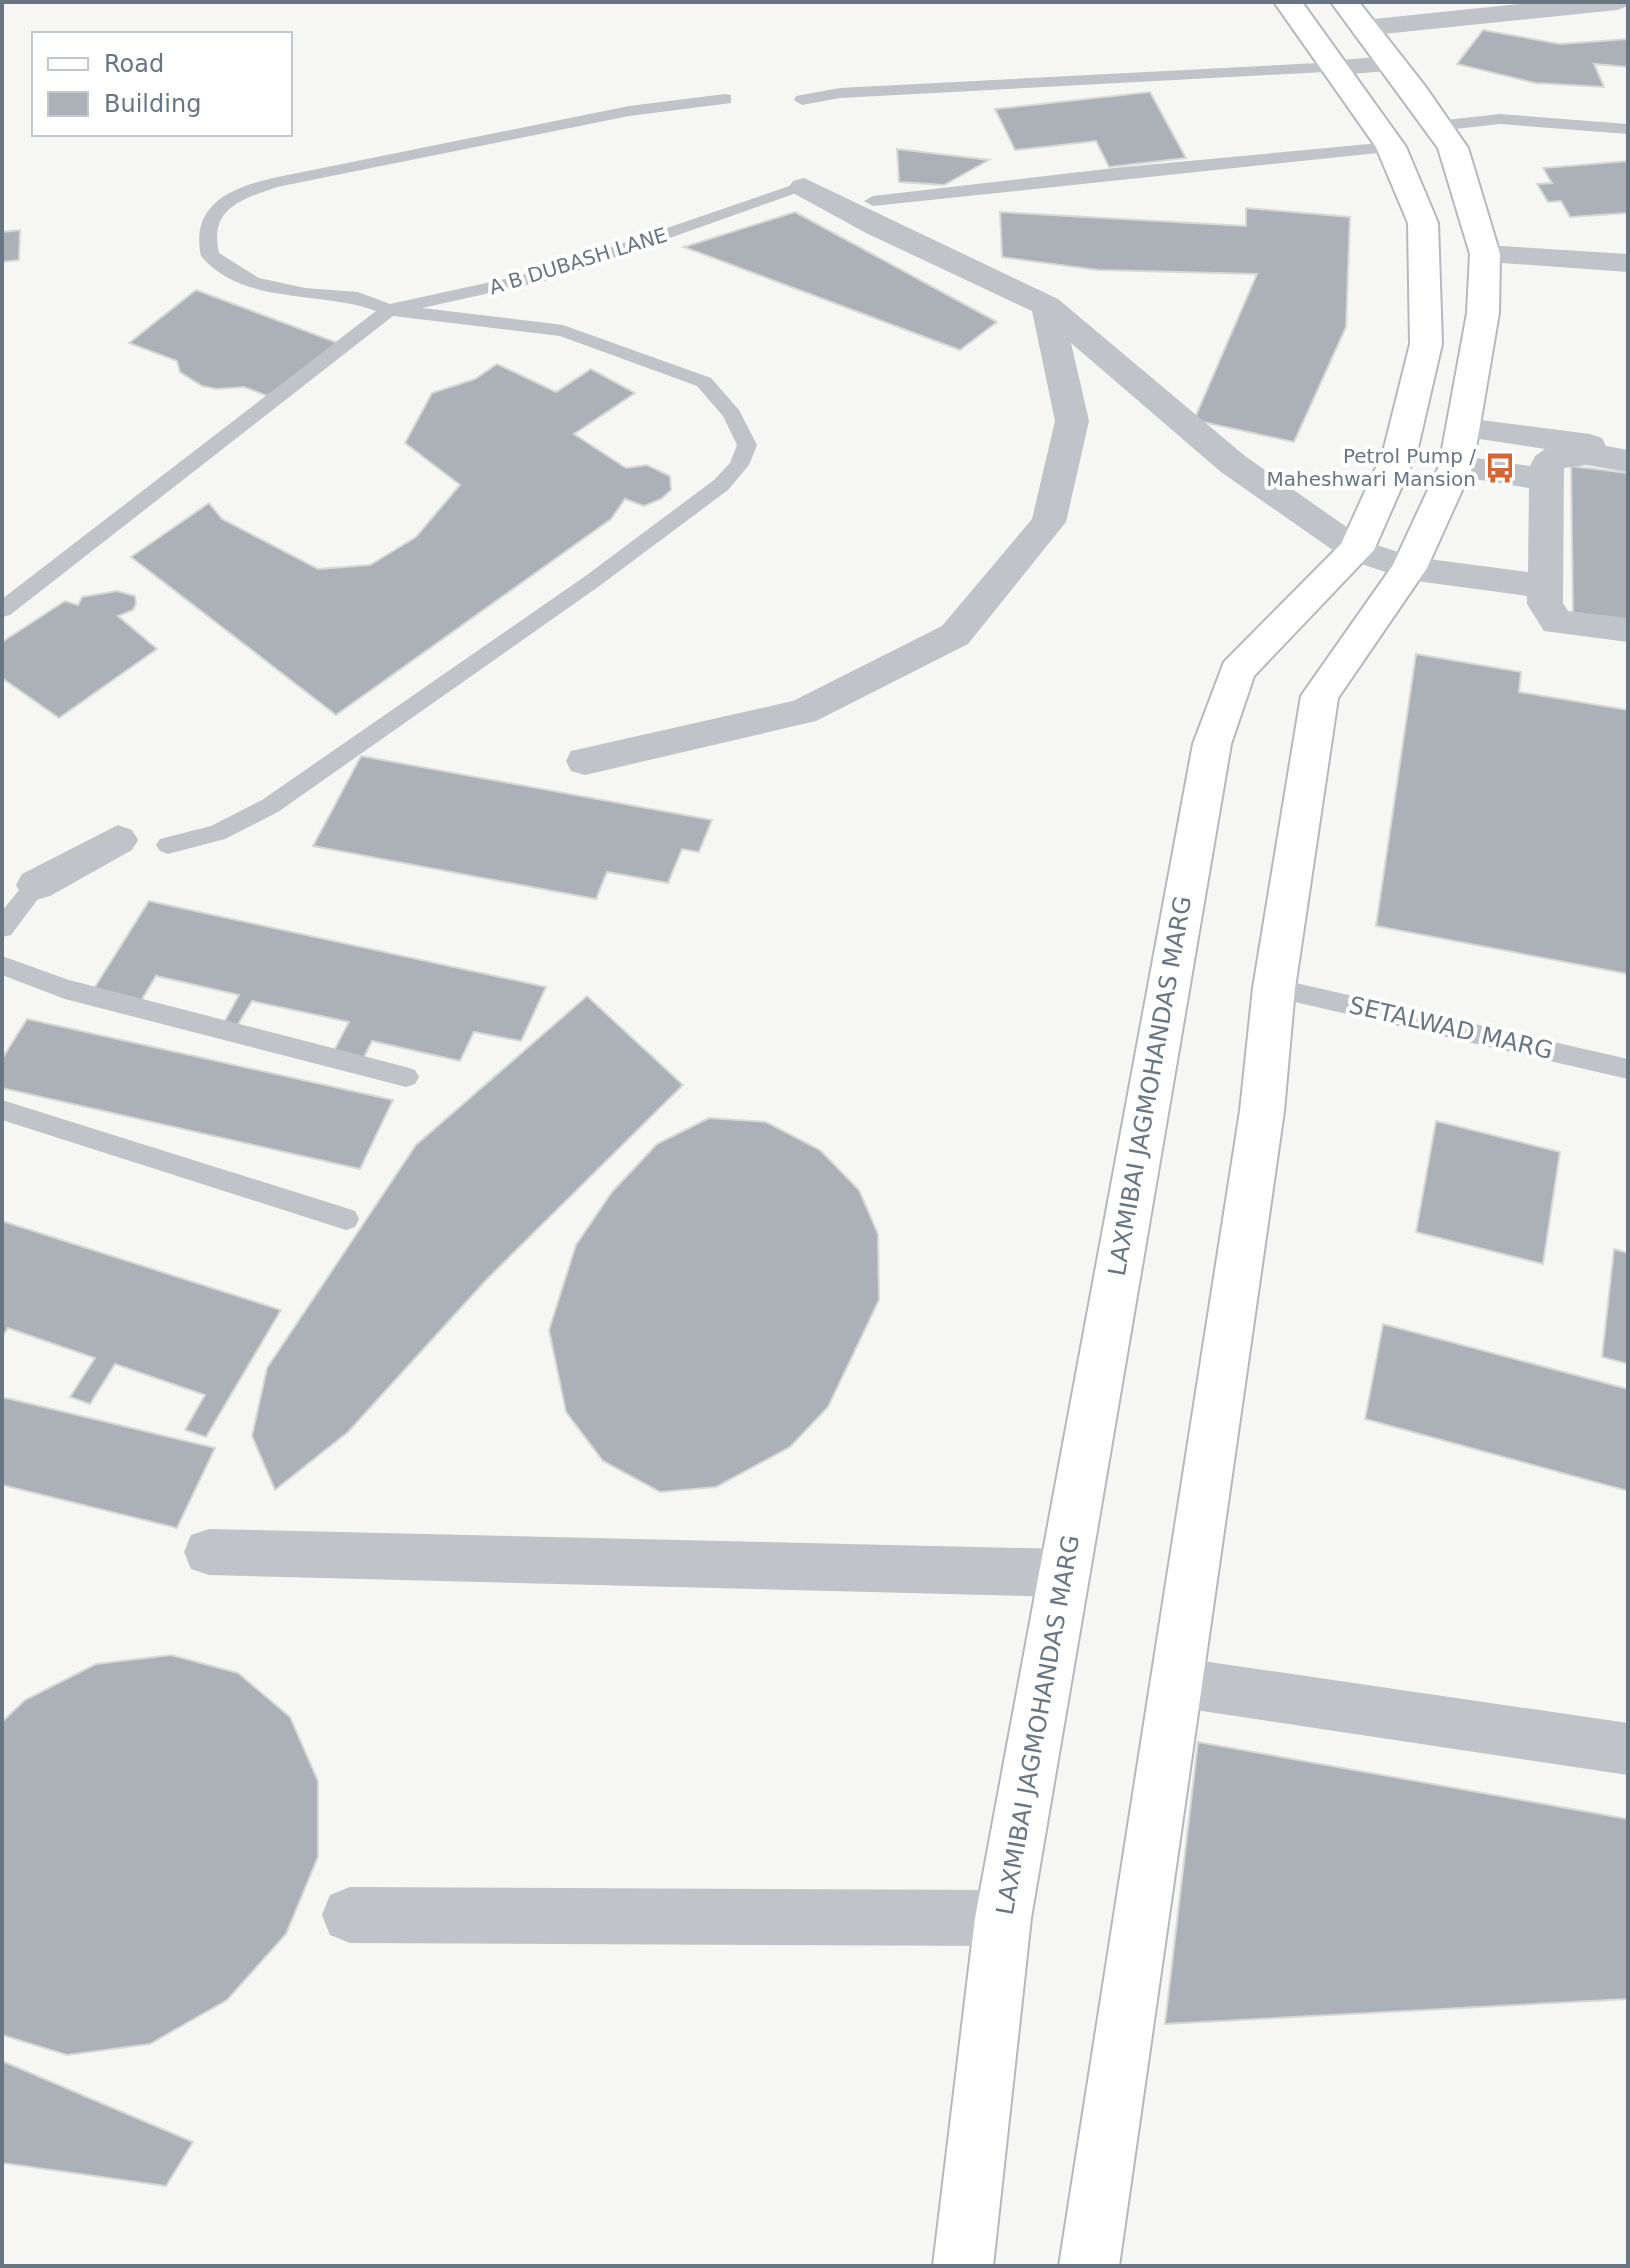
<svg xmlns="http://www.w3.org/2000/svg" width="1630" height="2268" viewBox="0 0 1630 2268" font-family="'DejaVu Sans',sans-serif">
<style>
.building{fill:#abb1b7;stroke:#d8d8d6;stroke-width:2}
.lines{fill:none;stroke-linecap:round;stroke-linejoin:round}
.secondary-casing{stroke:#b5b9bd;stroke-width:4}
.lane{fill:#c0c3c7;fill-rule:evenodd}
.street{fill:#c0c3c7;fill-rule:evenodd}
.secondary{fill:#fff;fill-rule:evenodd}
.labels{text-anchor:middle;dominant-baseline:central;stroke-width:8;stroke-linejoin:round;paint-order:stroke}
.far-street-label{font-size:20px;fill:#687583;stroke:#fff}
.far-poi-label{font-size:20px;fill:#687583;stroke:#fff;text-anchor:end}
.street-label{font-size:24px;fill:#687583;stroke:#fff}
</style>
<rect width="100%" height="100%" fill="#f6f7f4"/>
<g class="building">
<path d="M1483 30 1560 44 1628 39V67L1594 64 1604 87 1535 83 1457 64Z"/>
<path d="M1150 92 1186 158 1109 167 1096 141 1015 150 995 109Z"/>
<path d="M897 149 989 160 944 185 899 182Z"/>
<path d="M1628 161V213L1570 217 1561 201 1548 202 1537 184 1552 183 1543 168Z"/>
<path d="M1246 208 1350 217 1346 327 1294 442 1194 420 1257 274 1098 270 1002 257 1000 212 1246 226Z"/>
<path d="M795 212 997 322 960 350 684 247Z"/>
<path d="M20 230 19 260 2 262V232Z"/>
<path d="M196 290 338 343 273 398 244 387 217 389 202 386 180 372 177 361 129 343Z"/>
<path d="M497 364 556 392 591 369 635 393 574 434 626 468 647 465 670 476 671 490 661 499 644 506 625 499 611 519 336 715 131 557 209 503 222 519 318 569 370 565 416 537 460 485 405 443 432 393 475 379Z"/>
<path d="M1571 466 1628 473V620L1573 614Z"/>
<path d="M117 591 135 596 136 604 133 610 118 616 157 649 59 718 2 678V642L65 601 78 605 82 597Z"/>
<path d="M1416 654 1521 672 1519 692 1628 710V974L1376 926Z"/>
<path d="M361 756 712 820 699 852 682 849 668 883 607 872 596 899 313 846Z"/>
<path d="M149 901 546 987 521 1041 474 1032 460 1061 372 1041 360 1065 330 1058 349 1022 252 1001 234 1031 221 1028 239 995 156 976 136 1009 88 998Z"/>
<path d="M587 996 683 1085 487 1279 348 1432 275 1490 252 1436 267 1368 416 1145Z"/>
<path d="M27 1019 393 1100 360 1169 2 1088V1059Z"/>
<path d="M709 1118 766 1122 820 1150 859 1190 878 1234 879 1300 828 1407 790 1447 716 1487 660 1492 603 1461 566 1412 549 1330 576 1245 612 1192 657 1144Z"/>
<path d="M1436 1121 1560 1152 1543 1264 1416 1232Z"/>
<path d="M2 1221 281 1310 206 1437 185 1430 205 1395 115 1364 90 1404 70 1397 95 1358 8 1328 2 1337Z"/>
<path d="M1614 1249 1628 1253V1364L1602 1357Z"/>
<path d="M1383 1324 1628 1389V1491L1365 1419Z"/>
<path d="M2 1397 215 1448 177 1528 2 1485Z"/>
<path d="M171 1655 238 1673 290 1717 318 1781V1857L286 1934 227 2000 150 2044 67 2055 2 2035V1722L25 1700 96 1664Z"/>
<path d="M1198 1742 1628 1819V1999L1165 2024Z"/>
<path d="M2 2061 193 2142 166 2186 2 2163Z"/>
</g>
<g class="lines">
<g class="secondary-casing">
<g id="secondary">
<path d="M1274 2H1302L1406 147 1438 223 1442 344 1417 452 1374 550 1254 676 1231 744 1031 1918 993 2266H933L975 1918 1193 744 1224 662 1341 544 1383 452 1410 344 1408 223 1376 147Z"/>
<path d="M1331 2H1359L1425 86 1468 148 1500 254 1499 313 1473 466 1427 568 1338 698 1295 988 1284 1111 1119 2266H1059L1240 1111 1253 988 1301 696 1393 565 1439 466 1467 313 1470 254 1438 148Z"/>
</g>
</g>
<g class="lane">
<path d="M1337 62 1345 67 1343 71 840 98 802 105 794 100 796 96 840 88Z"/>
<path d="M725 94 731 95V103L629 116 277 187C241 200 209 208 219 253L259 278 305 288 358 292 390 304 545 270 798 183 804 182 813 187 557 278 422 308 563 325 711 378 739 410 757 445 749 465 728 490 598 587 278 812 225 839 168 854 160 851 156 845 160 839 211 826 262 800 584 577 714 480 730 463 737 445 723 416 697 386 560 336 393 316 10 615 2 617V599L376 311C321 290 243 306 201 256 190 205 230 188 273 178L629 106Z"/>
<path d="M1500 114 1628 124V134L1500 124 1437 131 1428 126 1437 121Z"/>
<path d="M1391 142 1397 143V151L873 206 864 201 873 196 1114 168Z"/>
<path d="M36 876 44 879 48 885 44 891 11 935 2 937V911L28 879Z"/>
<path d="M2 956 69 980 406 1067 415 1070 419 1077 415 1084 406 1087 65 999 2 975Z"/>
<path d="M1274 978 1628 1059V1079L1265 995 1262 988 1265 981Z"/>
<path d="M2 1100 346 1208 355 1211 359 1219 355 1227 346 1230 2 1120Z"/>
</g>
<g class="street">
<path d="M1538 2H1628V6L1617 10 1364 36 1354 34 1350 28 1354 22 1364 20Z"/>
<path d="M1392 56 1402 58 1406 64 1402 70 1337 75 1327 73 1323 67 1327 61Z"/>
<path d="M804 178 1058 299 1245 456 1368 542 1413 557 1528 572 1529 488 1444 474 1439 466 1444 458 1456 455 1530 466 1535 456 1545 449 1453 435 1448 428 1453 421 1465 418 1590 434 1602 438 1606 446 1628 450V472L1586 465 1564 468 1563 603 1568 611 1628 618V642L1544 631 1527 604V596L1409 580 1344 558 1221 472 1071 343 1089 421 1066 522 968 644 816 721 585 775 571 771 566 761 571 751 793 701 942 626 1032 519 1055 421 1032 311 866 233 793 193 789 187 793 181Z"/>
<path d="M1485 245 1628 254V272L1474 261 1470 254 1474 247Z"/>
<path d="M118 825 132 830 138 840 132 850 50 896 36 900 22 896 16 885 22 874Z"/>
<path d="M209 1529 1066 1549 1084 1556 1091 1573 1084 1590 1066 1597 209 1575 191 1569 184 1552 191 1535Z"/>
<path d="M1175 1657 1628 1723V1775L1175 1707 1157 1700 1149 1682 1157 1664Z"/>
<path d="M350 1887 1003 1890 1023 1898 1031 1918 1023 1938 1003 1946 350 1943 330 1935 322 1915 330 1895Z"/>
</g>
<use href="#secondary" class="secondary"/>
</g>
<defs>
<g id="bus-bare" transform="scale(2.4)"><path d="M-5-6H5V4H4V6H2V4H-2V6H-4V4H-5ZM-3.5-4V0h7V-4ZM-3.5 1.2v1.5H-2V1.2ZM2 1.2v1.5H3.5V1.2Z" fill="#d66534" stroke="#fff" stroke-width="2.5" paint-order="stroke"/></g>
</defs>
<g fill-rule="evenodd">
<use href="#bus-bare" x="1500" y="468"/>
</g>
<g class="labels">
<g class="far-street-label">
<text transform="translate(578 261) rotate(-17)">A B DUBASH LANE</text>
</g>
<g class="far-poi-label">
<text x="1476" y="456">Petrol Pump /<tspan x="1476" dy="23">Maheshwari Mansion</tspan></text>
</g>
<g class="street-label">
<text transform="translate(1451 1028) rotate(13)">SETALWAD MARG</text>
<text transform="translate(1150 1086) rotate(-80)">LAXMIBAI JAGMOHANDAS MARG</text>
<text transform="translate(1038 1725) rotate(-80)">LAXMIBAI JAGMOHANDAS MARG</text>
</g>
</g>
<rect width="1630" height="2268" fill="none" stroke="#687583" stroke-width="8"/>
<rect x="32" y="32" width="260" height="104" fill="#ffffff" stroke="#c3c8cd" stroke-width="2"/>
<rect x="48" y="58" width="40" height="12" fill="#ffffff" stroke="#c3c8cd" stroke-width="2"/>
<text x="104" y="72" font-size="24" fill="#687583">Road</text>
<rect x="48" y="92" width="40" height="24" fill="#abb1b7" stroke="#c3c8cd" stroke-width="2"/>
<text x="104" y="112" font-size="24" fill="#687583">Building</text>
</svg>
